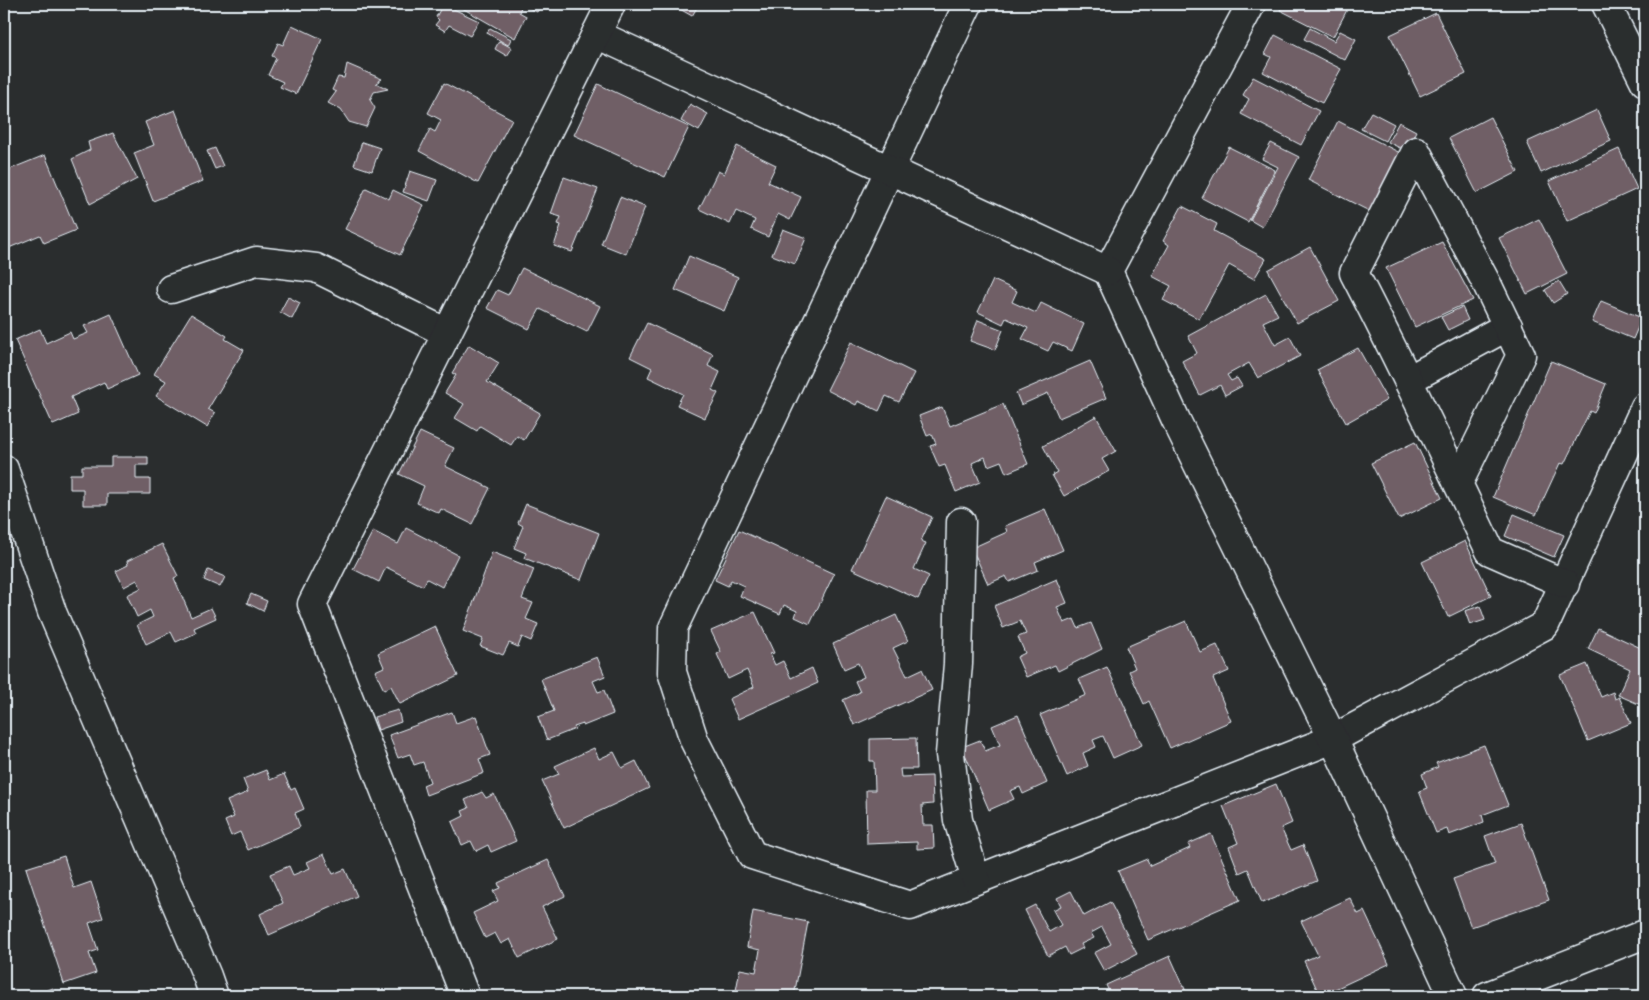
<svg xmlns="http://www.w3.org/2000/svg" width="1649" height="1000" viewBox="0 0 1649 1000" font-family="'Indie Flower',sans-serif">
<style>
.building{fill:#705e66;stroke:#e8f1f8}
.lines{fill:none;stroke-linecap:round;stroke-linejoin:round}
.minor-casing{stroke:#e8f1f8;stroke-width:31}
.minor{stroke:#2a2d2e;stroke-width:28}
</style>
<rect width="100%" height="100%" fill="#2a2d2e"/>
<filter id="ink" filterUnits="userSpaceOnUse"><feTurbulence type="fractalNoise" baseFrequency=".02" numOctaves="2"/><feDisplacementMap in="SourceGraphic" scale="10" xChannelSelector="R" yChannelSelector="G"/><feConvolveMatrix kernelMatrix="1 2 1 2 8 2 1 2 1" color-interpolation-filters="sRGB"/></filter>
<g filter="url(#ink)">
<g class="building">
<path d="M443 4 479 21 470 36 449 25 445 31 435 25 439 20 436 17Z"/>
<path d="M455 4H542L537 12 522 5 519 12 526 16 515 38Z"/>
<path d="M671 4H699L692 16Z"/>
<path d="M720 4H756L753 8Z"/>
<path d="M1283 4H1350L1333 37 1280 10Z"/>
<path d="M1436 13 1466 74 1420 96 1390 35Z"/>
<path d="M292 25 322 39 296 94 280 87 283 82 268 75 276 58 272 56 278 43 283 45Z"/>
<path d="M490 28 511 39 508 45 487 33Z"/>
<path d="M1310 28 1334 41 1340 31 1356 39 1345 60 1304 39Z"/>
<path d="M1275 35 1341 69 1322 103 1263 72 1271 57 1265 54Z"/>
<path d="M499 41 512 48 507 56 495 49Z"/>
<path d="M347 64 382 79 376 83 388 89 374 92 370 100 375 108 366 127 349 122 341 110 328 103 336 92 332 90 338 77 344 78Z"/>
<path d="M1253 77 1319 111 1301 145 1241 114 1249 99 1243 95Z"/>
<path d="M444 83 512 119 478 183 419 151 430 129 435 132 441 120 428 113Z"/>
<path d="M598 84 689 127 665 177 574 135Z"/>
<path d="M690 104 708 114 699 131 681 121Z"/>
<path d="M175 110 203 181 153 201 134 153 154 145 145 122Z"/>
<path d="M1597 110 1611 141 1541 173 1527 142Z"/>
<path d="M1371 112 1394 124 1385 141 1361 129Z"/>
<path d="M1490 117 1518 172 1477 193 1449 138Z"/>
<path d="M1338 121 1404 155 1373 213 1308 180Z"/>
<path d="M1399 122 1416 131 1406 151 1388 142Z"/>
<path d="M113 133 137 179 90 204 72 159 90 150 88 142Z"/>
<path d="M362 142 380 148 372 171 354 165Z"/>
<path d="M1271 143 1299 157 1262 227 1250 220 1278 167 1262 159Z"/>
<path d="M737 146 776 165 768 182 801 197 790 220 778 214 768 237 751 229 755 220 736 211 730 224 699 209 718 171 724 174Z"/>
<path d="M1229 147 1275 170 1248 222 1202 198Z"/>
<path d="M215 148 223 166 215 169 207 151Z"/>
<path d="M1619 149 1637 189 1567 221 1549 181Z"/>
<path d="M45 155 76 230 44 243 40 235 4 250V159L8 170Z"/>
<path d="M410 171 437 180 429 201 403 192Z"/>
<path d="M564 177 598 189 572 252 554 246 561 225 558 224 561 217 551 214Z"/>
<path d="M366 188 389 199 393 190 424 205 400 255 345 229Z"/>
<path d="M620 197 645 207 626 254 601 244Z"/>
<path d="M1182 206 1217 224 1214 231 1266 259 1254 279 1229 265 1199 319 1163 300 1171 286 1152 276 1169 245 1163 241Z"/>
<path d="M1539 219 1567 274 1527 294 1499 238Z"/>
<path d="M783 229 806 238 795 264 772 255Z"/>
<path d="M1442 242 1473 300 1415 327 1386 268Z"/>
<path d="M1310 247 1339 301 1297 323 1268 270Z"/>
<path d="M689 256 738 277 724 311 675 290Z"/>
<path d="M522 268 600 306 587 332 540 309 529 329 487 308 497 290 508 295Z"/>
<path d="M993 280 1017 291 1012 302 1036 313 1041 303 1084 324 1072 351 1053 342 1048 351 1022 339 1028 328 1006 318 1003 324 978 312Z"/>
<path d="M1559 281 1567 294 1553 303 1545 290Z"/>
<path d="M1266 294 1278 315 1263 322 1275 345 1290 337 1300 356 1258 378 1249 363 1227 375 1231 381 1237 378 1242 386 1225 395 1220 385 1200 395 1182 361 1197 353 1188 336Z"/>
<path d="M288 297 300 303 292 319 280 312Z"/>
<path d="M1601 301 1642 318 1633 339 1592 322Z"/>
<path d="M1462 307 1468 320 1448 330 1441 317Z"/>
<path d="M111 314 138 375 107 389 104 382 71 397 78 414 53 425 15 340 40 329 46 343 70 332 73 339 88 333 84 326Z"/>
<path d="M191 314 227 336 225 339 244 350 208 409 215 413 207 427 156 396 166 381 154 374Z"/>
<path d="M978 320 1003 330 995 350 970 341Z"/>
<path d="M647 323 713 354 708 366 720 372 712 390 718 393 705 418 677 405 683 394 648 377 652 368 630 357Z"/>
<path d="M851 342 914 373 899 402 886 396 879 411 858 401 856 405 827 390Z"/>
<path d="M469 345 499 363 487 382 540 413 524 440 517 436 511 445 480 426 477 431 455 418 464 404 445 393 456 375 452 373Z"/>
<path d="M1358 348 1387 400 1346 423 1317 370Z"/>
<path d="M1090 361 1106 398 1059 418 1048 393 1021 405 1016 393Z"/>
<path d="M1551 361 1606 384 1594 413 1590 411 1564 464 1560 463 1536 515 1493 497Z"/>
<path d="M1003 404 1028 464 1006 473 1001 461 988 466 985 457 972 463 980 482 956 492 945 465 939 467 930 446 936 444 932 434 927 436 919 416 942 407 950 426Z"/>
<path d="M1096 416 1116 451 1102 459 1109 471 1064 496 1052 475 1057 472 1043 446Z"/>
<path d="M420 432 454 448 445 466 490 488 472 524 441 509 439 513 417 503 424 486 399 474Z"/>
<path d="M1415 442 1442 498 1399 519 1371 463Z"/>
<path d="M111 457H148V465H136V479H150V494H107V505H83V489H70V474H82V466H111Z"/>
<path d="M886 496 932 517 921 541 926 543 914 569 929 576 918 599 852 569Z"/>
<path d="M526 504 599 533 581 580 524 558 526 553 514 548 523 526 518 523Z"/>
<path d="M1045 509 1063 550 1035 562 1038 570 1009 582 1006 576 988 584 972 548 1007 532 1005 526Z"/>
<path d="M1514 514 1564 535 1554 557 1505 536Z"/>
<path d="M406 528 458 555 442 587 427 579 423 586 386 567 379 582 353 569 373 531 398 544Z"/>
<path d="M739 530 834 574 810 624 795 617 797 611 784 605 780 614 740 596 744 586 731 580 728 586 715 580Z"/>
<path d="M1465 541 1491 596 1448 617 1422 562Z"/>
<path d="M162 544 178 576 174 578 191 617 211 608 216 618 194 628 196 633 176 642 171 632 146 644 137 625 153 617 150 610 137 617 127 595 141 588 137 580 124 587 116 571 128 565 127 561Z"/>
<path d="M492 552 534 569 522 599 533 603 526 619 538 624 531 641 522 637 518 647 509 643 503 655 480 646 483 639 463 631Z"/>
<path d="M208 570 225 577 220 587 204 580Z"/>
<path d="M1057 579 1067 603 1057 607 1064 623 1074 619 1078 628 1091 623 1102 649 1058 671 1055 665 1026 677 1017 657 1025 653 1018 637 1026 634 1020 621 1003 628 994 606Z"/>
<path d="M251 594 267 601 263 611 247 603Z"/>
<path d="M1480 606 1485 620 1470 625 1465 611Z"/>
<path d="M755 612 774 653 770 654 775 665 783 661 791 678 812 668 818 683 738 719 729 699 754 687 747 670 728 679 717 654 721 652 711 631Z"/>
<path d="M896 615 908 641 893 648 907 676 922 669 932 690 854 725 843 700 860 692 855 681 864 677 858 663 844 669 833 644Z"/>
<path d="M1186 621 1200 652 1217 645 1229 671 1213 678 1231 721 1170 748 1149 701 1144 704 1129 671 1135 668 1126 647Z"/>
<path d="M435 626 458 676 400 704 391 686 384 690 375 671 384 667 378 653Z"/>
<path d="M1598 628 1645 650V702L1643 706 1618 695 1630 669 1588 649Z"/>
<path d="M597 657 605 676 593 681 598 692 604 690 613 714 583 726V724L574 727 575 729 547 740 538 717 554 711 541 679Z"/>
<path d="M1587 664 1601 697 1613 692 1615 699 1619 697 1631 723 1588 741 1560 675Z"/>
<path d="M1107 667 1142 745 1113 758 1103 736 1093 740 1096 747 1083 753 1088 766 1067 776 1040 715 1086 695 1079 679Z"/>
<path d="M398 710 401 722 378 730 374 717Z"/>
<path d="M452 712 456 723 476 716 490 755 479 759 484 773 426 795 423 785 430 782 423 762 414 765 410 754 398 758 389 735Z"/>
<path d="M1018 715 1047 783 1023 794 1020 787 1010 791 1014 799 989 810 962 747 980 740 985 751 1000 745 992 726Z"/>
<path d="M916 738 917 769H900L901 777 932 776 933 804 922 805 923 825H933L934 848 917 849V842L867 844 866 790H875L874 761H870V739Z"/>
<path d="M1484 745 1508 805 1482 815 1484 822 1449 835 1447 829 1436 833 1419 791 1427 788 1422 774 1438 767 1436 763Z"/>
<path d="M594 748 599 759 614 752 622 768 636 761 649 788 564 828 542 781 559 774 555 766Z"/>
<path d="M266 770 270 780 284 774 291 790 295 788 304 809 295 813 300 827 248 850 240 832 231 836 225 821 234 817 227 801 248 792 243 779Z"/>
<path d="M1276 784 1292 823 1281 828 1291 850 1303 845 1317 881 1262 903 1248 869 1239 873 1229 847 1238 843 1223 806Z"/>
<path d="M482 792 486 798 494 794 516 841 491 852 488 845 476 851 471 841 462 845 452 822 464 816 462 811 469 808 465 800Z"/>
<path d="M1521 823 1549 900 1471 927 1453 879 1495 864 1485 836Z"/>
<path d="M1211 834 1240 900 1148 940 1118 871 1147 859 1150 866 1190 848 1188 844Z"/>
<path d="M324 854 333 874 345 869 357 896 269 935 260 914 283 903 270 874 289 866 293 875 310 868 307 862Z"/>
<path d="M64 856 74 888 91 882 103 918 89 923 98 950 89 953 96 973 64 984 26 868Z"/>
<path d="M548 860 565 896 542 907 558 939 519 958 510 939 501 944 495 933 485 938 473 913 498 901 493 891 500 888 498 883Z"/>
<path d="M1071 891 1084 916 1110 902 1137 954 1104 971 1094 953 1111 944 1102 927 1091 933 1094 938 1081 944 1083 948 1069 955 1065 947 1048 956 1025 910 1035 905 1049 932 1061 925 1053 910 1061 906 1057 898Z"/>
<path d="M1350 898 1358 914 1364 911 1389 964 1320 996 1304 961 1318 955 1301 921Z"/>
<path d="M753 911 808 922 794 996H735L740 969 756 972 760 950 747 947Z"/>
<path d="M1170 956 1188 996H1111L1106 985Z"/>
<path d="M53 988 56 996H32Z"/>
</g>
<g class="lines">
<g class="minor-casing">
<g id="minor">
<path d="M968 4 673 628 672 672 694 740 752 855 910 906 1333 739 1545 625 1645 407"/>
<path d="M1251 4 1108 271 1176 420 1333 739 1453 996"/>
<path d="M1606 4 1645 82"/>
<path d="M596 34 1108 271"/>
<path d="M171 289 256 261 316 268 447 333"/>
<path d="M1410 379 1508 326"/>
<path d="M4 469 52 612 207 976 214 996"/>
<path d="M1458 484 1521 355 1487 284 1416 151 1354 273C1402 365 1446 458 1490 551L1565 584"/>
<path d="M961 522 958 664 950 754 958 820 976 879"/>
<path d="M465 996 312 604 611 4"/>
<path d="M1487 996 1645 934"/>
</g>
</g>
<use href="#minor" class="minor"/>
</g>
</g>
<rect width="1649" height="1000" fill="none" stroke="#2a2d2e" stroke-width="20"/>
<rect x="10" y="10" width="1629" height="980" fill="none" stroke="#e8f1f8" stroke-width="2" filter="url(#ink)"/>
</svg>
